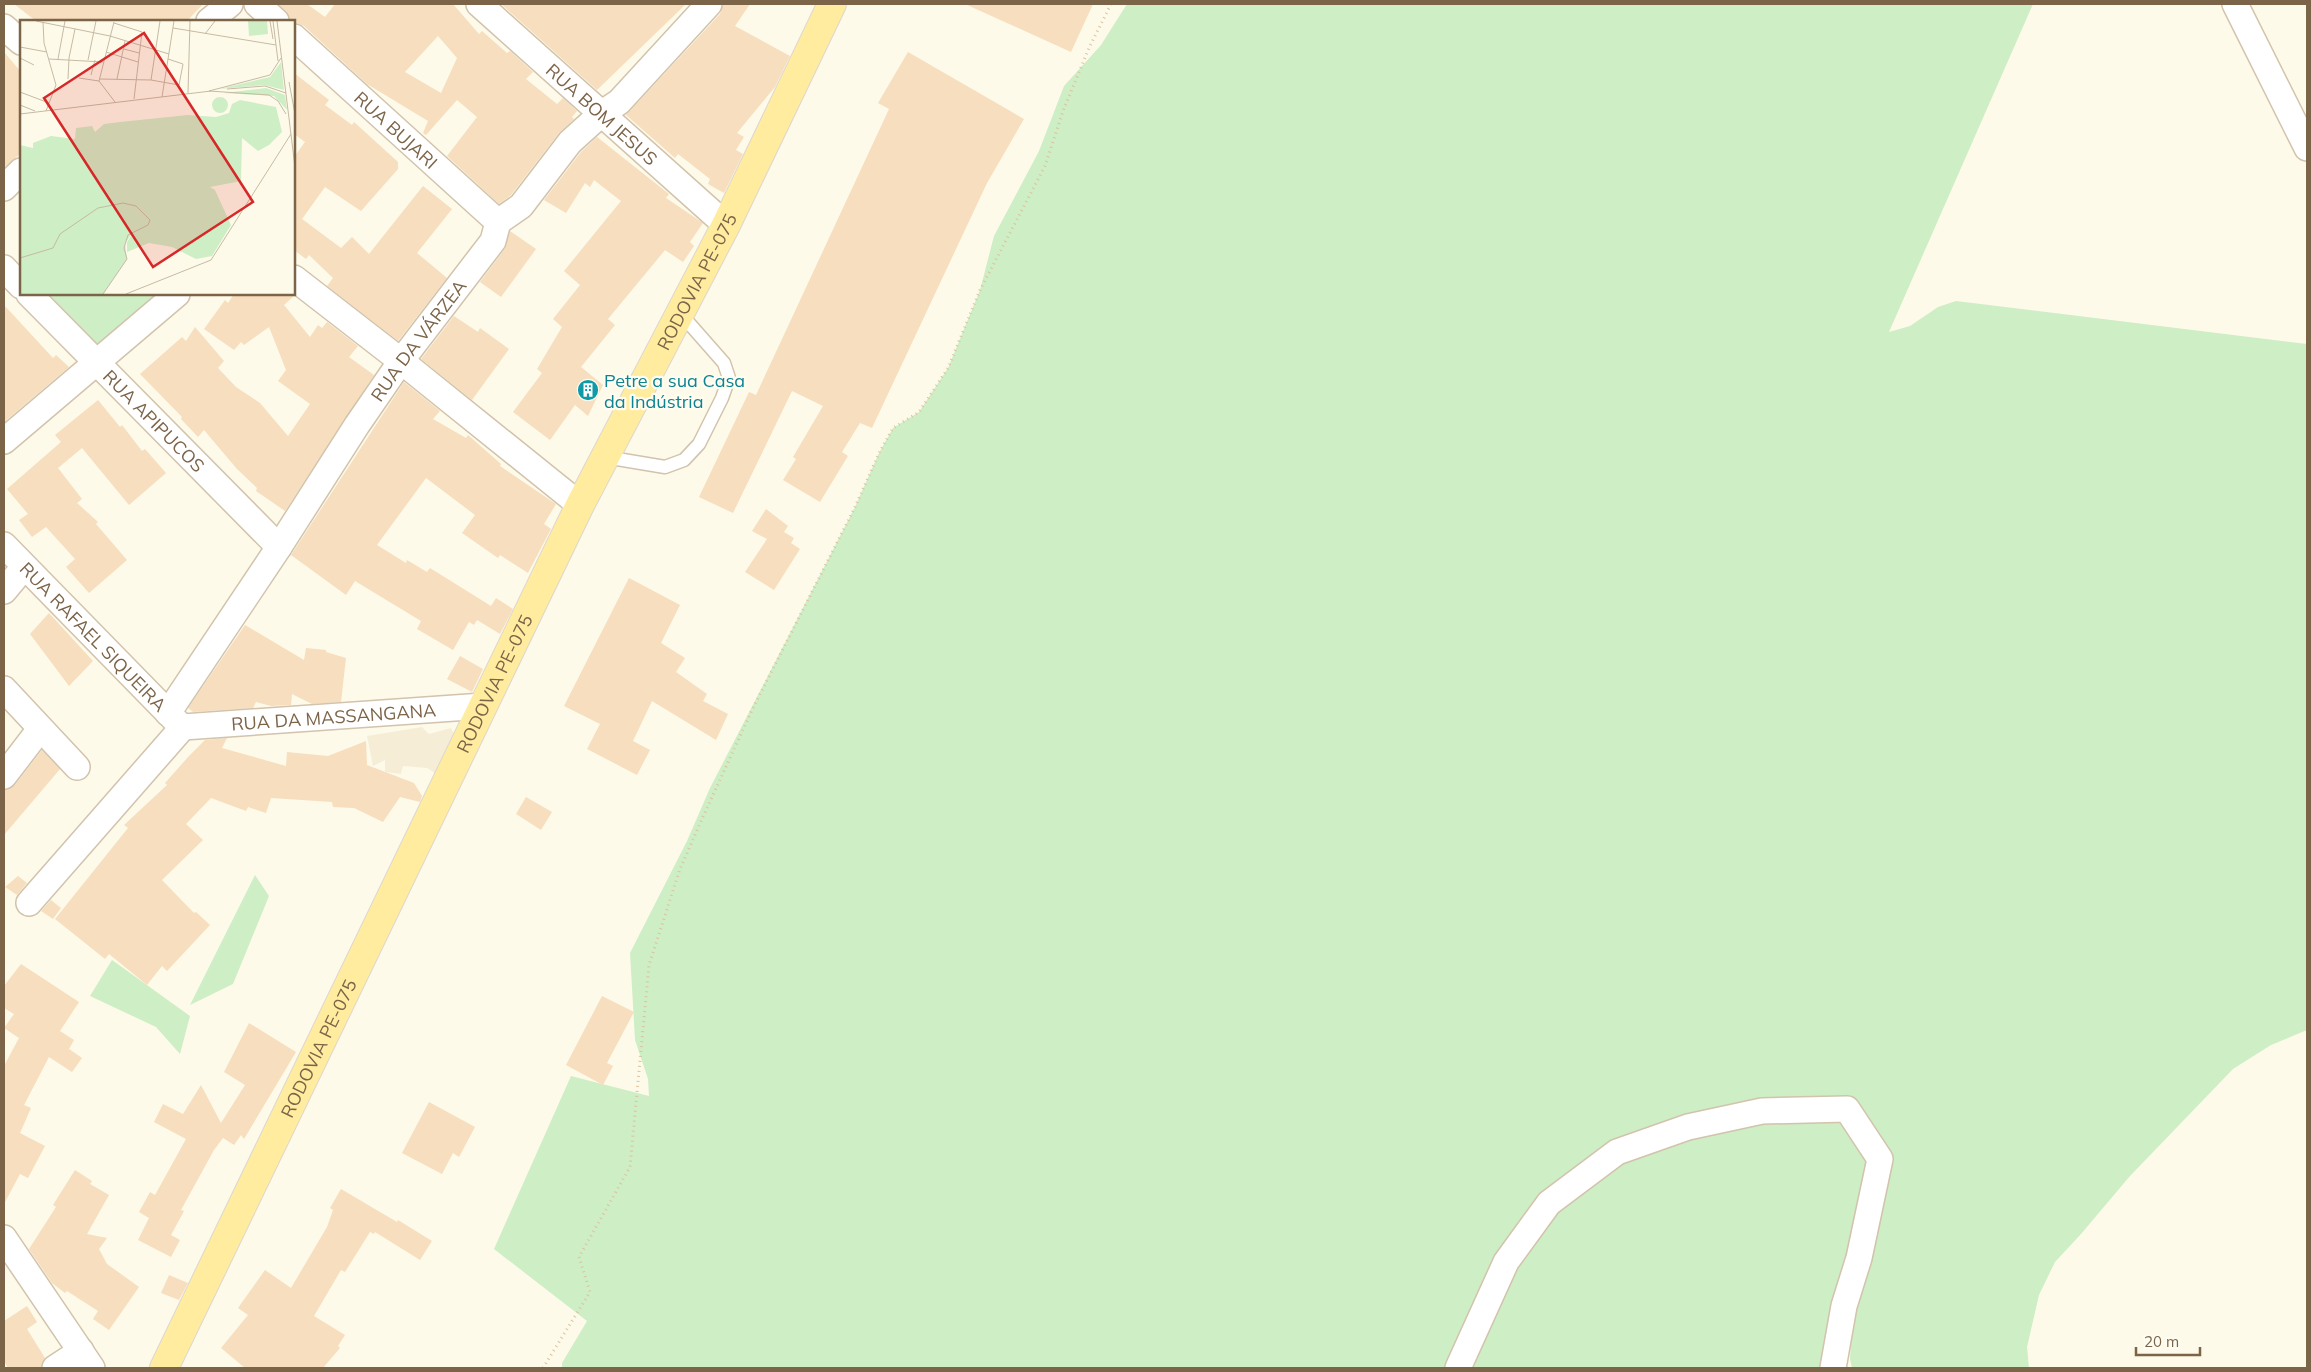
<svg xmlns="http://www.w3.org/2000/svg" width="2311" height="1372" viewBox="0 0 2311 1372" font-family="Mulish,sans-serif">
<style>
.residential{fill:#f6edd6}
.green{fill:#ceeec5}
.building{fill:#f6debe;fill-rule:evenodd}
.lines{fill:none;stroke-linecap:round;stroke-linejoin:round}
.lane-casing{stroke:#d2c3ac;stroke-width:15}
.street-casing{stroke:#d2c3ac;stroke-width:28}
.primary-casing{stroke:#ddd7d0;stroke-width:30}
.path{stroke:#dcc2a0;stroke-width:3;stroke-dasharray:1 4;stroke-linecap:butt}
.lane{stroke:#fff;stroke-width:12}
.street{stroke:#fff;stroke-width:25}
.primary{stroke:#ffec9f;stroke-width:28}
.labels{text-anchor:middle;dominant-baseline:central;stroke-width:4.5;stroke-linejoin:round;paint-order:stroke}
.street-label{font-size:18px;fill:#7c6449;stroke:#fffcf1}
.culture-label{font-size:18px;fill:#0d838f;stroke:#fffcf1;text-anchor:start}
.inset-road{fill:none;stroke:#c6baa4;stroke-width:1}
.view{fill:#d62828;fill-opacity:0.15;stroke:#d62828;stroke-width:2.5}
.inset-edge{fill:none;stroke:#7c6449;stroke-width:2.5}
</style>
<rect width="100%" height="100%" fill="#fefae9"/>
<path class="residential" d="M422 727 429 734 451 728 457 739 446 768 435 773 427 768 403 766 401 774 385 772V760L373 766 367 736Z"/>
<g class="green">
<path d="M1127 4H2033L1889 332 1910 326 1938 307 1956 301 2307 344V1030L2271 1045 2233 1069 2130 1176 2081 1234 2055 1262 2039 1295 2027 1347 2029 1368H1852L1850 1359 1852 1321 1833 1368H562V1363L587 1321 494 1249 571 1076 649 1096 648 1079 635 1040 630 953 687 841 710 788 855 507 879 453 893 428 919 412 948 368 980 290 994 236 1039 151 1064 86 1101 45Z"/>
<path d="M47 294H163L98 347 49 300Z"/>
<path d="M255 875 269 896 233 984 190 1005Z"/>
<path d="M112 960 190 1016 180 1054 156 1027 90 996Z"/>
</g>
<g class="building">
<path d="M14 4H203L187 21H36Z"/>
<path d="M278 4H307L325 17 335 4H453L479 34 482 31 507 53 510 51 533 72 526 79 557 104 563 98 577 111 572 117 574 119 559 133 511 195 499 204 447 156 477 117 457 100 426 135 423 133 428 121 367 84 304 26 290 20 286 11ZM438 36 457 58 441 93 405 72Z"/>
<path d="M501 4H686L597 90Z"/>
<path d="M723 4H750L735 26 790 56 775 87 737 133 744 137 736 150 743 154 724 193 708 184 710 179 678 154 675 158 626 115 720 14Z"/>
<path d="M965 4H1093L1071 52Z"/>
<path d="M4 52 21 72V153L4 168Z"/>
<path d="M908 52 1024 119 987 183 872 428 860 423 842 452 848 456 820 502 783 480 796 459 793 457 823 406 792 391 733 513 699 497 749 392 756 395 889 109 878 103Z"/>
<path d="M294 73 329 100 325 105 352 125 354 122 398 162V169L361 211 325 187 302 219 341 248 352 237 369 254 423 186 452 209 417 253 447 278 398 341 327 286 333 278 309 255 306 259 294 250V157L305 142 294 134Z"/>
<path d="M597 137 669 194 666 198 703 223 690 242 694 246 683 262 665 250 608 319 615 325 581 367 603 385 588 416 575 405 550 440 513 412 542 373 537 369 562 327 553 319 580 285 564 271 621 201 594 180 590 187 585 183 566 213 544 200 581 152Z"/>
<path d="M510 231 536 249 501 297 480 282 504 250Z"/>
<path d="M234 294H291L294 296 284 305 310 337 318 325 322 328 327 322 358 346 349 357 374 375 285 511 256 491 257 488 237 469 204 430 198 437 181 419 182 417 140 374 182 337 186 341 195 327 224 361 218 368 236 387 260 403 288 436 310 404 278 381 286 370 269 327 244 345 241 342 234 350 204 329 225 300 228 303Z"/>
<path d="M4 305 53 358 56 355 69 367 4 422Z"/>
<path d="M454 316 478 332 480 328 509 349 472 400 421 359Z"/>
<path d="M404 382 440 411 433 419 466 438 468 435 501 464 500 466 556 504 544 524 551 529 528 573 500 555 498 558 462 533 475 515 426 478 377 545 406 563 407 560 427 572 430 568 491 606 496 598 513 609 500 634 477 620 474 625 469 622 453 650 417 629 421 621 355 581 346 595 291 555Z"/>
<path d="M98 400 120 427 122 425 142 451 145 449 166 473 129 505 82 448 58 468 82 499 77 503 98 522 96 524 127 560 89 593 66 567 75 559 46 527 32 537 19 520 28 514 7 489 61 442 55 435Z"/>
<path d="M766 509 788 526 784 532 794 538 791 543 800 549 774 590 745 572 767 539 752 531Z"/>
<path d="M629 578 680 605 661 643 685 658 676 672 707 694 703 701 728 714 716 740 652 701 633 741 650 750 637 775 587 749 600 724 564 706Z"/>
<path d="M49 613 93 661 69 686 30 634Z"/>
<path d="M245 625 304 660 306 648 326 650V652L346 658 341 702 312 704 292 694 291 705 271 706 256 702 253 708 193 712 188 708Z"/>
<path d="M460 656 483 669 472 692 447 679Z"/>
<path d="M227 738 222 748 286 766 287 752 328 756 366 741 367 765 414 783 422 796 420 802 400 797 383 822 354 808 333 807 332 802 271 798 266 813 248 807 246 811 211 798 186 824 203 840 162 880 194 913 196 912 210 925 167 971 162 966 147 985 109 954 105 959 55 919 128 828 124 825 167 785 165 783 189 756 205 740Z"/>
<path d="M42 750 60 769 4 835V790L15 785Z"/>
<path d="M526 797 552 812 541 830 516 814Z"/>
<path d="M18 876 27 883 17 895 5 887Z"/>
<path d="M51 900 61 908 53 919 41 911Z"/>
<path d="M21 964 79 1002 60 1031 74 1040 69 1049 82 1058 72 1072 49 1057 24 1105 31 1108 20 1133 45 1146 28 1178 20 1174 4 1204V1066L19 1038 4 1028 14 1014 4 1008V986Z"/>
<path d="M602 996 634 1012 607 1063 613 1066 603 1085 566 1065Z"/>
<path d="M249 1023 296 1052 244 1139 241 1135 234 1145 223 1138 214 1150 181 1210 184 1211 171 1235 180 1240 171 1257 138 1240 149 1218 139 1212 150 1192 155 1195 186 1139 154 1122 163 1104 183 1114 201 1085 221 1123 245 1085 224 1072Z"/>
<path d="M429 1102 475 1127 459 1157 453 1153 442 1174 402 1153Z"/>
<path d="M75 1170 92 1181 90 1184 109 1195 87 1234 107 1238 99 1249 107 1264 139 1287 109 1330 93 1319 98 1311 67 1291 65 1293 52 1283 29 1249 56 1207 53 1205Z"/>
<path d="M341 1189 397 1222 398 1220 432 1241 420 1260 375 1232 374 1234 370 1232 345 1272 341 1270 314 1316 345 1335 338 1346 340 1348 323 1368H245L221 1348 248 1315 238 1308 265 1270 291 1288 327 1227 333 1210 330 1208Z"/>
<path d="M169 1275 188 1283 179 1300 161 1293Z"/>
<path d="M27 1306 37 1322 27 1329 45 1358 41 1368H8L4 1361V1321Z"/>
</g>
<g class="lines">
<g class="lane-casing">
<path id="lane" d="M605 457 665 467 684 460 699 444 722 398 729 378 724 363 680 313"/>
</g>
<g class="street-casing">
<g id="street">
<path d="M257 4 276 21"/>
<path id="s1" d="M479 4 726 225"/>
<path d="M2235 4 2307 148"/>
<path d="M209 21 230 4"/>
<path d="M4 27 21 42"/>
<path id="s2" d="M294 37 498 222"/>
<path d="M4 188 21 171"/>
<path d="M4 268 21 286"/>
<path d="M294 278 401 361 580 505"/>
<path id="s3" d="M29 294 279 547"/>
<path d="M4 441 177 294"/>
<path id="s4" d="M4 545 179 724"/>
<path d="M4 591 24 567"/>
<path d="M4 689 77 767"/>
<path id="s5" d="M168 713 279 547 357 425 401 361 493 241 498 222 521 206 570 142 601 114 619 102 709 4"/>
<path id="s6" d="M183 727 483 706"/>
<path d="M4 776 40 729"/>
<path d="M29 903 183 727"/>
<path d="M4 1238 92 1368"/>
<path d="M55 1368 81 1351"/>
<path d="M1458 1368 1506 1262 1549 1203 1617 1152 1688 1127 1762 1111 1847 1109 1880 1159 1859 1258 1844 1306 1833 1368"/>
</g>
</g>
<g class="primary-casing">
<g id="primary">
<path id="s7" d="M164 1368 580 505 726 225 832 4"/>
</g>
</g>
<path class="path" d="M543 1368 590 1292 579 1257 630 1167 649 965 680 869 702 819 752 710 855 507 879 453 893 428 919 412 948 368 980 290 1045 166 1063 111 1089 48 1111 4"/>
<use href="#lane" class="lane"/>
<use href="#street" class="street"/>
<use href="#primary" class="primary"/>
</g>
<defs>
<g id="building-disc" transform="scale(1.125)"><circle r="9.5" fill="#0f9aa8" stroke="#fffcf1"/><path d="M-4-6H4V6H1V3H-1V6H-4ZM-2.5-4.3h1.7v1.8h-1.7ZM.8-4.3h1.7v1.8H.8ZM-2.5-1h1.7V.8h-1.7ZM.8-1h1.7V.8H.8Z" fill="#fff"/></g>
</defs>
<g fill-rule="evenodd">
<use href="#building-disc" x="588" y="390"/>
</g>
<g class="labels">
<g class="street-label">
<text stroke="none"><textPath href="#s1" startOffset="165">RUA BOM JESUS</textPath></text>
<text stroke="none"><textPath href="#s2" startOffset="138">RUA BUJARI</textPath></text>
<text stroke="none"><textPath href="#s7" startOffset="1210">RODOVIA PE-075</textPath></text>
<text stroke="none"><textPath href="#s5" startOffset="449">RUA DA VÁRZEA</textPath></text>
<text stroke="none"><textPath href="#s3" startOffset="178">RUA APIPUCOS</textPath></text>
<text stroke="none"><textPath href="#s4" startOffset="128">RUA RAFAEL SIQUEIRA</textPath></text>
<text stroke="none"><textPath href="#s7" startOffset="760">RODOVIA PE-075</textPath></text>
<text stroke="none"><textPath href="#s6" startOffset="151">RUA DA MASSANGANA</textPath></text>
<text stroke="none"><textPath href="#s7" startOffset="355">RODOVIA PE-075</textPath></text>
</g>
<g class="culture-label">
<text x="604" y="380">Petre a sua Casa<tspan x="604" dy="21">da Indústria</tspan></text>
</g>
</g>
<g transform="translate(20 20)">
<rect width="275" height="275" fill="#fefae9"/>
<path d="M228 1H247L248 14 229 16ZM261 42 264 70 244 65 199 69 250 57ZM246 68 265 75 267 90 254 76 203 73ZM192 85a8 8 0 1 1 16 0a8 8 0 1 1-16 0ZM220 80 256 87 262 112 249 125 238 131 222 118 221 161 190 167 195 170 211 205 192 236 176 239 152 227 129 223 107 232V222L115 210 105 223 107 239 83 274H0V125L13 128V123L31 116 55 119 56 108 72 106 75 112 84 104 100 102 168 95 196 97 209 93 212 84Z" fill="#ceeec5"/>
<path class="inset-road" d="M16 1 90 16 149 34M250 1 253 19M253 1 258 41M257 1 275 147M23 2 24 23 36 65 26 91M94 3 122 12 114 79M153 8 256 25M185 14 195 1M0 27 27 32M104 29 119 33M86 32 118 42M0 38 14 45M29 39 83 42M38 39 45 1M68 40 76 1M71 55 75 40M59 58 79 61M48 59 49 38 55 9M80 59 131 60 159 65 163 44 148 39M97 59 105 21M131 60 140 1M79 61 94 2M79 61 95 82M269 62 275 94M207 69 245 66 266 73M189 71 249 75 258 81 266 94M189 71 250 55 261 38M0 72 29 83M168 73 170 1M142 77 154 1M0 85 15 91M0 94 191 71M0 238 33 228 40 214 78 188 103 183 116 186 130 200 128 205 108 215 104 228 107 239 83 274M106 274 191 240 271 114"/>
<path class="view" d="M124 13 233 182 133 247 24 78Z"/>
<rect width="275" height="275" class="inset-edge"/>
</g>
<rect width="2311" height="1372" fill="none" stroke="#7c6449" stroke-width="10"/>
<path d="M2136 1347v8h64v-8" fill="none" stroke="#7c6449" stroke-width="2.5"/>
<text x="2144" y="1347" font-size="15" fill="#7c6449" stroke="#fffcf1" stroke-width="4" paint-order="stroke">20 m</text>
</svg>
